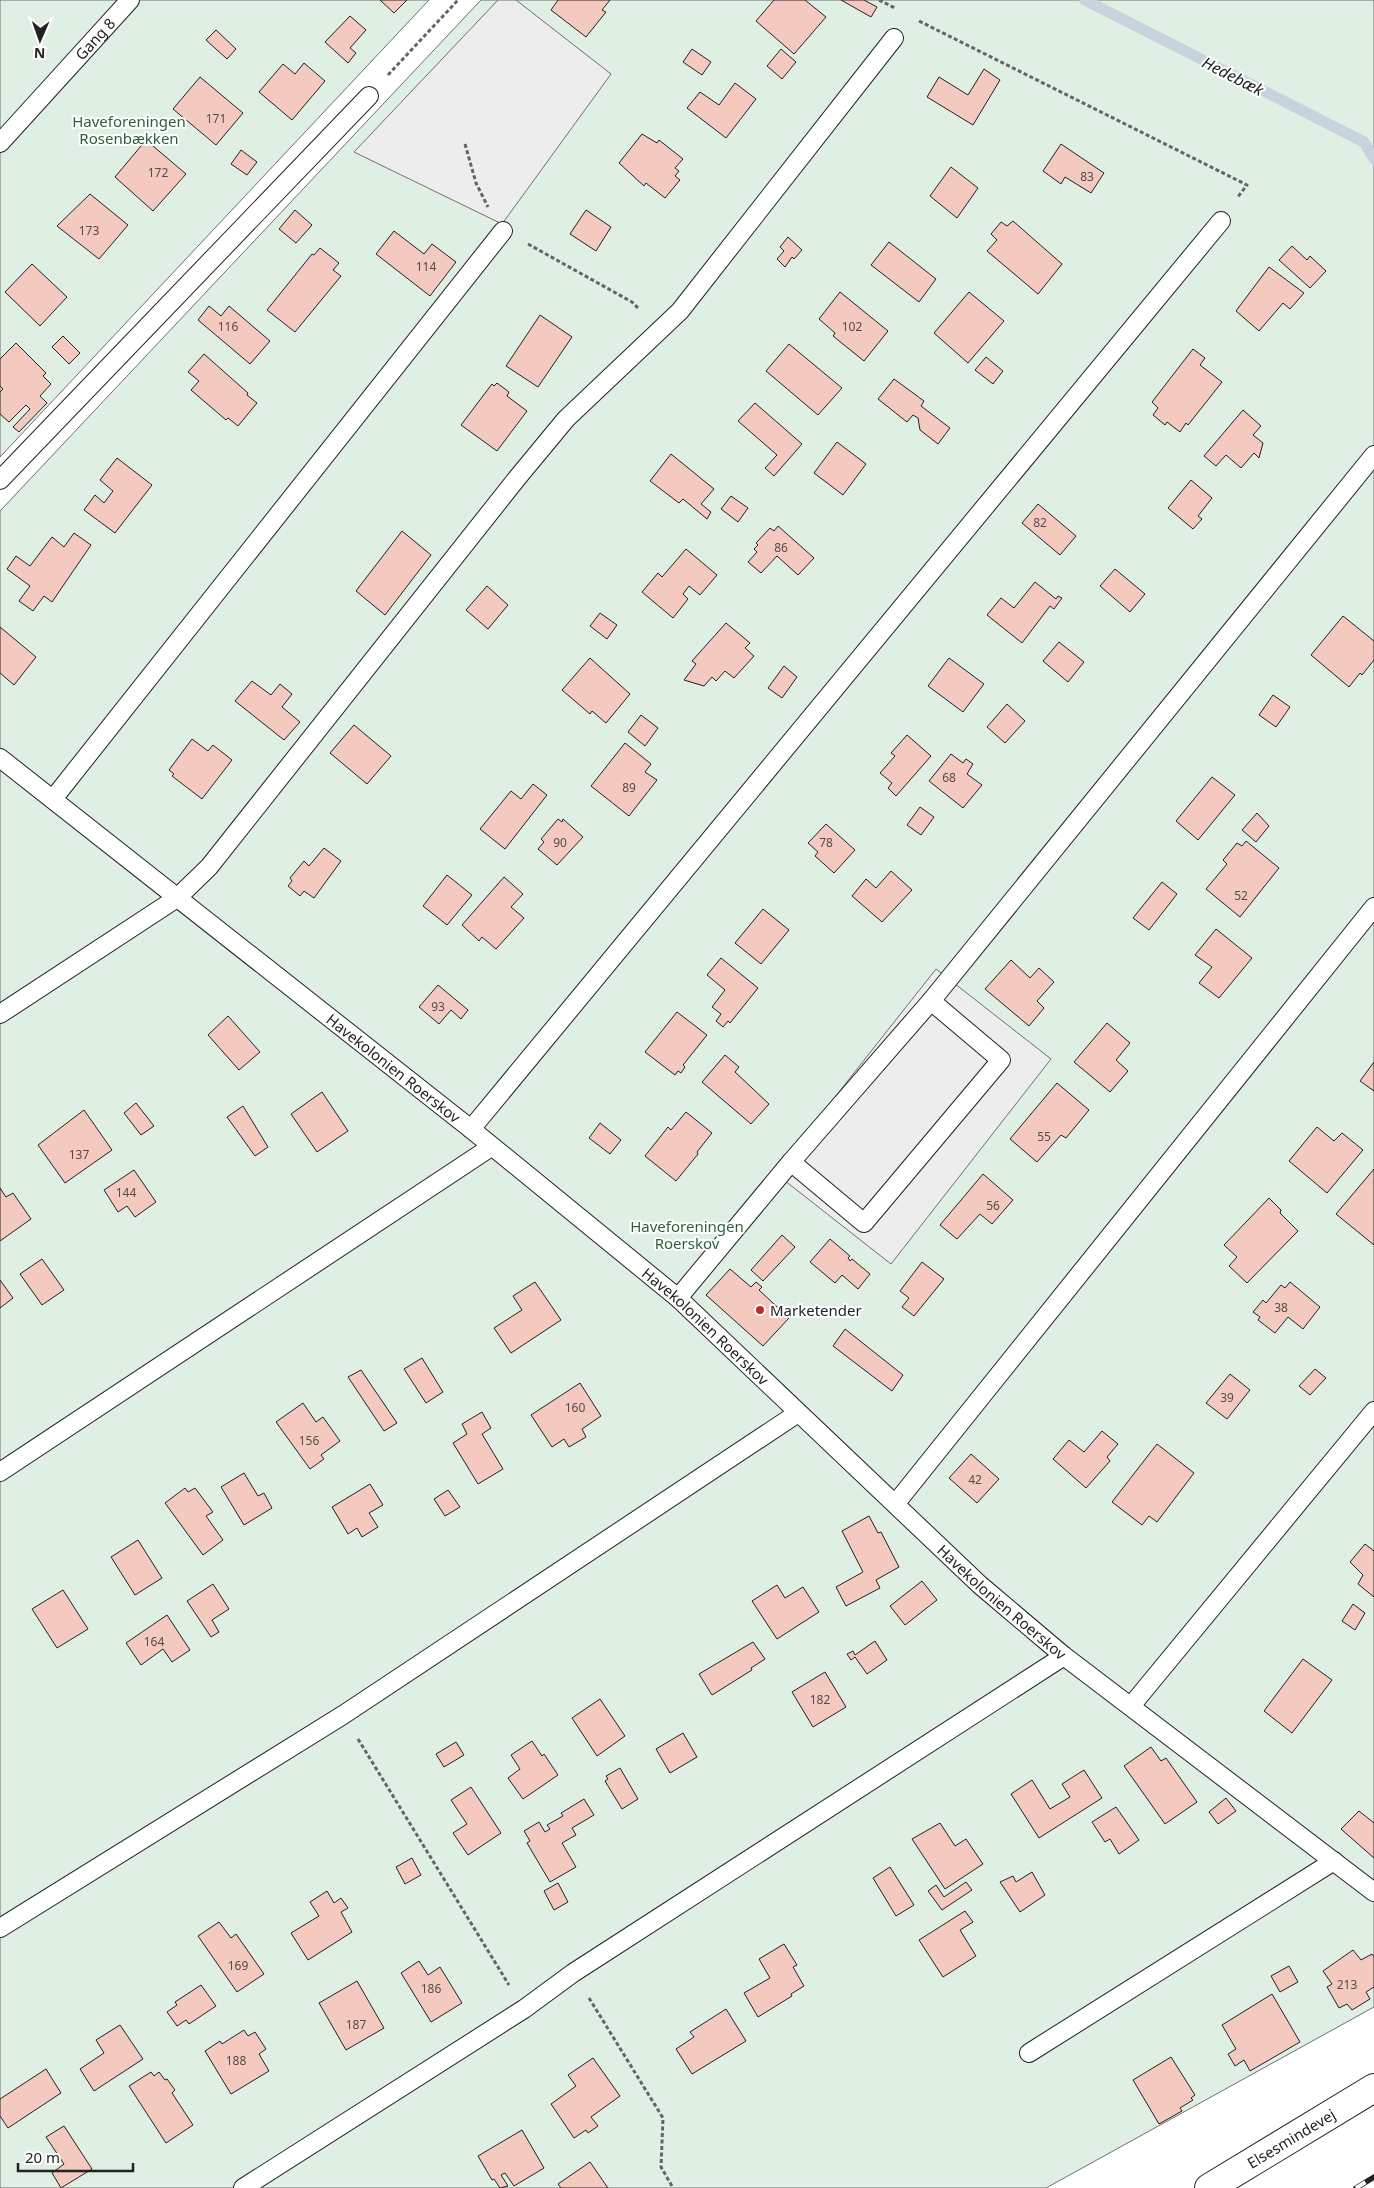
<svg xmlns="http://www.w3.org/2000/svg" width="1374" height="2188" viewBox="0 0 1374 2188" font-family="'Noto Sans',sans-serif">
<style>
.green{fill:#e0efe3;stroke:#6f6f6f}
.parking{fill:#ededed;stroke:#6f6f6f}
.lines{fill:none;stroke-linecap:round;stroke-linejoin:round}
.stream{stroke:#c7d3dd;stroke-width:11}
.building{fill:#f3c9c0;stroke:#222}
.lane-casing{stroke:#222;stroke-width:20}
.street-casing{stroke:#222;stroke-width:30}
.path{stroke:#646464;stroke-width:3;stroke-dasharray:4 2.5;stroke-linecap:butt}
.lane{stroke:#fff;stroke-width:18}
.street{stroke:#fff;stroke-width:28}
.rail-casing{stroke:#222;stroke-width:5.5}
.rail{stroke:#fff;stroke-width:4;stroke-dasharray:11;stroke-linecap:butt}
.poi-dot{fill:#c62828;stroke:#fff;stroke-width:2}
.labels{text-anchor:middle;dominant-baseline:central;stroke-width:4;stroke-linejoin:round;paint-order:stroke}
.number-label{font-size:12px;fill:#564c4a}
.street-label{font-size:15px;fill:#222;stroke:#fff}
.park-label{font-size:15px;fill:#2f5e38;stroke:#fff}
.poi-label{font-size:15px;fill:#222;stroke:#fff;text-anchor:start}
.water-label{font-size:16px;font-style:italic;fill:#222;stroke:#fff}
</style>
<rect width="100%" height="100%" fill="#fff"/>
<g class="green">
<path d="M0 0H429L0 457Z"/>
<path d="M481 0H1374V2007L1046 2188H0V511Z"/>
</g>
<g class="parking">
<path d="M498 0H516L611 74 502 224 354 152Z"/>
<path d="M936 969 1051 1059 891 1264 775 1173Z"/>
</g>
<g class="lines">
<path class="stream" d="M1085 0 1364 142 1374 159"/>
</g>
<g class="building">
<path d="M380 0H407L394 13Z"/>
<path d="M558 0H610L602 10 606 12 586 37 551 10Z"/>
<path d="M774 0H805L826 17 794 54 756 21Z"/>
<path d="M841 0H864L877 7 871 17Z"/>
<path d="M350 16 366 30 350 48 356 53 348 63 325 42Z"/>
<path d="M216 30 236 49 227 59 206 40Z"/>
<path d="M692 49 711 62 702 75 683 62Z"/>
<path d="M781 49 796 62 782 79 767 66Z"/>
<path d="M304 63 325 81 292 120 259 92 283 64 295 74Z"/>
<path d="M984 69 1000 80 973 125 927 97 939 77 968 95Z"/>
<path d="M200 77 243 113 216 145 173 109Z"/>
<path d="M735 83 756 99 726 138 687 108 700 92 719 105Z"/>
<path d="M642 134 657 143 659 140 683 159 675 168 679 171 675 176 680 180 665 198 646 183 644 186 619 163Z"/>
<path d="M146 140 186 174 153 211 115 177Z"/>
<path d="M1061 144 1104 173 1091 193 1065 177 1061 184 1043 171Z"/>
<path d="M241 150 257 162 247 175 231 164Z"/>
<path d="M951 167 978 188 957 218 930 196Z"/>
<path d="M90 194 128 225 99 259 57 226Z"/>
<path d="M295 210 312 225 296 243 279 229Z"/>
<path d="M586 210 611 227 596 251 570 234Z"/>
<path d="M1013 221 1062 264 1038 294 987 251 997 240 991 234 1001 222 1007 226Z"/>
<path d="M394 231 424 254 432 244 456 262 430 296 376 254Z"/>
<path d="M788 237 802 250 794 259 792 257 785 267 777 259 784 251 780 247Z"/>
<path d="M889 242 936 279 919 302 871 265Z"/>
<path d="M1292 246 1307 260 1310 256 1326 271 1310 288 1279 260Z"/>
<path d="M320 248 339 263 333 270 341 276 295 332 267 310 312 254 314 255Z"/>
<path d="M32 264 67 297 40 326 5 292Z"/>
<path d="M1269 267 1304 293 1290 309 1283 303 1259 331 1236 311Z"/>
<path d="M840 292 888 331 864 361 833 336 835 333 819 319Z"/>
<path d="M969 292 1004 321 968 363 934 333Z"/>
<path d="M209 306 221 316 229 306 270 341 250 364 198 320Z"/>
<path d="M540 315 572 337 538 387 506 366Z"/>
<path d="M63 336 80 353 69 364 52 347Z"/>
<path d="M16 343 46 373 43 376 51 384 40 396 47 403 19 432 13 427 30 409 26 405 9 422 0 414V392L3 389 0 386V359Z"/>
<path d="M789 344 842 388 818 415 766 371Z"/>
<path d="M1193 349 1205 358 1200 365 1222 382 1188 425 1186 423 1180 432 1167 422 1165 425 1153 415 1158 408 1152 402Z"/>
<path d="M204 354 248 393 247 395 257 403 238 426 228 418 226 420 191 390 199 381 188 372Z"/>
<path d="M986 357 1003 371 993 384 975 370Z"/>
<path d="M894 379 924 401 921 406 950 428 938 444 920 430 918 418 913 415 907 422 878 399Z"/>
<path d="M497 383 509 392 507 396 527 411 497 451 461 425 492 384 494 386Z"/>
<path d="M755 403 802 444 774 476 765 468 777 455 738 421Z"/>
<path d="M1243 410 1261 426 1253 435 1263 443 1259 458 1254 453 1241 468 1226 455 1216 466 1204 456Z"/>
<path d="M837 442 866 464 843 495 814 473Z"/>
<path d="M671 454 714 489 701 504 711 512 707 519 683 499 679 503 650 481Z"/>
<path d="M117 458 152 485 115 533 84 510 95 495 104 503 113 491 100 480Z"/>
<path d="M1191 480 1212 498 1198 516 1202 519 1193 529 1168 508Z"/>
<path d="M731 496 748 508 738 522 721 509Z"/>
<path d="M1038 504 1076 536 1060 555 1022 523Z"/>
<path d="M778 526 814 558 798 575 777 556 761 573 748 562 757 552 754 549 758 545 756 543 770 528 774 531Z"/>
<path d="M402 531 431 555 385 615 356 591Z"/>
<path d="M74 533 91 545 52 602 44 596 33 611 19 601 30 586 7 569 16 556 30 566 52 537 64 547Z"/>
<path d="M686 549 717 575 700 595 689 586 683 594 688 599 673 618 642 592 658 573 662 577Z"/>
<path d="M1115 569 1145 594 1130 612 1100 586Z"/>
<path d="M1035 582 1056 599 1058 596 1062 598 1054 609 1050 606 1022 643 987 615 1001 598 1014 608Z"/>
<path d="M487 586 508 605 488 629 466 610Z"/>
<path d="M600 613 617 625 607 639 590 626Z"/>
<path d="M1343 616 1374 641V660L1362 675 1360 673 1349 687 1311 655Z"/>
<path d="M726 623 750 643 745 648 754 656 734 678 725 671 716 681 712 677 704 686 684 680 696 664 692 661Z"/>
<path d="M0 627 36 657 14 685 0 673Z"/>
<path d="M1059 642 1084 662 1068 682 1043 661Z"/>
<path d="M590 658 630 694 606 723 592 711 590 714 562 690Z"/>
<path d="M949 658 984 684 963 712 928 686Z"/>
<path d="M784 666 797 677 782 698 768 688Z"/>
<path d="M252 681 271 695 280 684 292 694 282 707 300 722 284 740 235 701Z"/>
<path d="M1273 695 1290 707 1276 727 1259 715Z"/>
<path d="M1007 704 1025 721 1005 743 987 727Z"/>
<path d="M641 715 658 728 645 746 628 732Z"/>
<path d="M354 725 391 756 367 784 330 753Z"/>
<path d="M907 735 931 756 896 796 888 788 892 783 880 773 895 756 891 753Z"/>
<path d="M192 739 208 751 213 745 232 760 202 799 172 776 174 774 169 770Z"/>
<path d="M625 743 651 764 645 772 657 780 629 816 591 786Z"/>
<path d="M951 754 963 763 966 759 973 764 967 774 982 785 963 808 929 781Z"/>
<path d="M1212 777 1235 795 1198 840 1176 821Z"/>
<path d="M533 784 547 795 505 849 480 829 511 791 521 799Z"/>
<path d="M920 807 934 817 921 835 907 825Z"/>
<path d="M1257 813 1269 826 1256 842 1242 830Z"/>
<path d="M558 819 562 822 563 819 583 837 557 865 538 849 544 842 541 839Z"/>
<path d="M826 824 855 850 834 873 815 856 818 852 808 843Z"/>
<path d="M1246 841 1279 868 1240 917 1206 889 1227 864 1223 860 1237 843 1242 846Z"/>
<path d="M324 848 341 861 314 898 304 891 300 896 288 886 292 881 290 878 304 861 309 866Z"/>
<path d="M891 871 912 890 882 922 852 896 866 879 876 888Z"/>
<path d="M447 875 472 895 447 925 423 906Z"/>
<path d="M504 877 523 894 511 907 524 918 496 949 482 937 479 941 462 925Z"/>
<path d="M1162 882 1177 894 1149 930 1133 918Z"/>
<path d="M763 909 789 930 761 964 735 943Z"/>
<path d="M1216 929 1252 958 1219 998 1199 983 1212 967 1195 955Z"/>
<path d="M721 958 758 988 730 1023 728 1021 723 1027 716 1021 721 1014 712 1007 725 990 707 975Z"/>
<path d="M1011 960 1030 978 1039 968 1054 982 1037 1001 1044 1008 1029 1026 985 989Z"/>
<path d="M438 985 468 1010 461 1019 451 1010 439 1024 419 1007Z"/>
<path d="M677 1012 707 1035 683 1065 685 1067 681 1073 678 1071 675 1075 645 1052Z"/>
<path d="M228 1016 260 1052 239 1070 208 1035Z"/>
<path d="M1107 1023 1130 1043 1116 1060 1128 1071 1110 1092 1074 1062Z"/>
<path d="M725 1055 739 1067 735 1072 769 1104 751 1124 702 1082Z"/>
<path d="M1374 1062V1091L1360 1081Z"/>
<path d="M1057 1083 1089 1110 1066 1138 1061 1135 1037 1162 1010 1139Z"/>
<path d="M322 1092 348 1131 317 1152 291 1114Z"/>
<path d="M136 1103 154 1126 141 1135 124 1113Z"/>
<path d="M243 1106 268 1147 255 1156 227 1117Z"/>
<path d="M84 1110 112 1150 65 1183 38 1145Z"/>
<path d="M686 1112 712 1133 697 1152 698 1154 676 1181 645 1156 668 1127 671 1130Z"/>
<path d="M600 1123 621 1140 610 1154 589 1138Z"/>
<path d="M1317 1127 1334 1141 1342 1133 1363 1150 1327 1193 1289 1161Z"/>
<path d="M1374 1169V1245L1336 1214Z"/>
<path d="M134 1170 156 1202 135 1217 127 1206 118 1212 104 1190Z"/>
<path d="M983 1174 1013 1200 992 1224 980 1214 957 1239 940 1225Z"/>
<path d="M0 1188 6 1197 13 1193 31 1219 0 1241Z"/>
<path d="M1269 1198 1281 1210 1280 1213 1298 1231 1247 1283 1229 1266 1237 1257 1224 1245Z"/>
<path d="M782 1235 795 1247 763 1281 751 1270Z"/>
<path d="M830 1239 850 1256 848 1258 850 1261 852 1259 870 1274 858 1289 842 1275 835 1283 810 1262Z"/>
<path d="M42 1259 64 1290 42 1305 20 1274Z"/>
<path d="M922 1262 944 1279 914 1316 902 1307 909 1298 900 1291Z"/>
<path d="M730 1269 751 1287 756 1282 762 1287 759 1290 789 1318 763 1346 706 1295Z"/>
<path d="M0 1280 13 1298 0 1308Z"/>
<path d="M535 1282 561 1320 511 1353 494 1328 522 1310 513 1296Z"/>
<path d="M1290 1282 1320 1307 1303 1329 1288 1317 1275 1333 1258 1320 1260 1317 1253 1312 1263 1300 1266 1303 1281 1285 1285 1288Z"/>
<path d="M845 1329 903 1375 892 1391 833 1346Z"/>
<path d="M422 1358 443 1392 426 1403 404 1369Z"/>
<path d="M1315 1369 1326 1378 1310 1395 1299 1386Z"/>
<path d="M361 1370 397 1423 384 1431 348 1377Z"/>
<path d="M1230 1374 1250 1390 1227 1419 1206 1403Z"/>
<path d="M580 1383 601 1416 582 1429 586 1437 569 1447 564 1439 552 1447 531 1415Z"/>
<path d="M303 1403 316 1422 323 1417 340 1441 321 1455 324 1459 310 1469 276 1422Z"/>
<path d="M482 1412 491 1428 482 1434 503 1469 478 1484 453 1443 467 1434 462 1424Z"/>
<path d="M1102 1431 1118 1444 1107 1457 1110 1461 1086 1488 1053 1459 1069 1440 1084 1452Z"/>
<path d="M1157 1444 1194 1473 1157 1522 1149 1516 1142 1525 1112 1502Z"/>
<path d="M971 1454 999 1479 977 1503 949 1478Z"/>
<path d="M244 1473 258 1496 264 1493 272 1508 244 1525 221 1487Z"/>
<path d="M370 1484 383 1505 369 1513 378 1527 362 1537 357 1528 348 1534 332 1507Z"/>
<path d="M185 1488 188 1492 195 1488 213 1512 206 1516 223 1540 203 1555 165 1503Z"/>
<path d="M448 1490 460 1507 445 1516 434 1499Z"/>
<path d="M869 1516 878 1533 881 1532 899 1567 876 1580 880 1588 846 1606 836 1587 863 1572 842 1531Z"/>
<path d="M138 1540 162 1578 135 1595 111 1557Z"/>
<path d="M1365 1544 1374 1551V1597L1358 1584 1363 1575 1350 1562Z"/>
<path d="M922 1581 937 1600 905 1625 890 1606Z"/>
<path d="M213 1584 229 1609 212 1620 219 1632 211 1637 187 1601Z"/>
<path d="M777 1585 785 1598 803 1587 819 1612 777 1639 752 1601Z"/>
<path d="M63 1590 88 1629 57 1648 32 1609Z"/>
<path d="M1353 1604 1365 1613 1355 1630 1342 1621Z"/>
<path d="M167 1615 190 1650 172 1662 163 1649 141 1665 126 1643Z"/>
<path d="M875 1641 887 1660 867 1674 855 1657 851 1660 847 1654 853 1651 855 1655Z"/>
<path d="M753 1642 765 1659 751 1668 752 1670 712 1695 699 1674Z"/>
<path d="M1303 1659 1332 1680 1292 1733 1264 1711Z"/>
<path d="M825 1672 846 1707 813 1727 792 1692Z"/>
<path d="M600 1699 625 1736 597 1756 572 1718Z"/>
<path d="M683 1733 697 1757 670 1773 656 1749Z"/>
<path d="M532 1741 542 1756 544 1754 558 1775 523 1799 508 1778 520 1769 511 1755Z"/>
<path d="M456 1742 464 1755 444 1767 436 1754Z"/>
<path d="M1151 1747 1161 1761 1166 1758 1197 1802 1165 1824 1124 1766Z"/>
<path d="M620 1768 638 1799 622 1809 605 1781 608 1779 606 1776Z"/>
<path d="M1084 1770 1102 1798 1039 1838 1011 1794 1032 1780 1050 1809 1070 1797 1062 1784Z"/>
<path d="M471 1787 501 1833 468 1855 453 1833 467 1824 451 1800Z"/>
<path d="M1226 1798 1236 1811 1218 1824 1209 1812Z"/>
<path d="M584 1799 594 1815 572 1828 576 1835 562 1843 576 1867 550 1882 527 1843 530 1841 524 1831 539 1822 545 1832 550 1829 547 1825 563 1816 561 1813Z"/>
<path d="M1116 1807 1139 1840 1119 1854 1110 1839 1105 1842 1092 1822Z"/>
<path d="M1359 1811 1374 1823V1858L1341 1829Z"/>
<path d="M940 1823 955 1846 966 1839 983 1864 945 1889 912 1839Z"/>
<path d="M412 1858 421 1875 405 1884 396 1867Z"/>
<path d="M890 1867 914 1905 896 1916 873 1878Z"/>
<path d="M1032 1872 1045 1895 1020 1912 1000 1882 1013 1876 1016 1882Z"/>
<path d="M966 1882 972 1890 942 1910 928 1891 936 1885 944 1897Z"/>
<path d="M558 1883 568 1902 554 1910 544 1891Z"/>
<path d="M327 1891 334 1903 341 1898 348 1908 341 1912 352 1932 308 1960 291 1933 319 1916 310 1902Z"/>
<path d="M965 1911 973 1922 960 1930 976 1956 943 1977 919 1940Z"/>
<path d="M219 1922 231 1938 236 1934 264 1974 237 1992 198 1936Z"/>
<path d="M784 1944 797 1965 793 1967 804 1986 791 1994 792 1996 758 2017 744 1993 770 1978 759 1959Z"/>
<path d="M1353 1950 1361 1960 1372 1954 1374 1957V1987L1366 1992 1370 1999 1352 2010 1347 2004 1339 2008 1327 1987 1332 1984 1323 1971Z"/>
<path d="M419 1961 428 1975 440 1967 462 2003 431 2022 401 1973Z"/>
<path d="M1289 1966 1298 1982 1280 1992 1271 1976Z"/>
<path d="M357 1981 384 2028 346 2050 319 2003Z"/>
<path d="M201 1985 216 2006 189 2024 186 2020 177 2026 167 2012 177 2005 175 2002Z"/>
<path d="M1272 1994 1300 2042 1250 2071 1244 2060 1235 2066 1228 2054 1236 2049 1222 2025Z"/>
<path d="M726 2009 746 2041 692 2074 676 2049 694 2037 690 2032Z"/>
<path d="M120 2025 143 2059 94 2091 80 2069 104 2053 96 2040Z"/>
<path d="M244 2030 248 2036 255 2032 266 2049 259 2054 269 2071 231 2094 205 2051 220 2041 222 2044Z"/>
<path d="M1171 2057 1195 2095 1191 2098 1193 2100 1180 2108 1182 2111 1159 2124 1133 2080Z"/>
<path d="M593 2058 620 2096 591 2117 598 2126 588 2133 586 2130 574 2138 551 2104 576 2086 568 2075Z"/>
<path d="M46 2069 61 2093 8 2128 0 2116V2099Z"/>
<path d="M151 2072 154 2076 159 2072 165 2080 167 2079 175 2090 172 2093 193 2125 166 2143 129 2086Z"/>
<path d="M64 2126 92 2169 61 2188 52 2173 64 2164 46 2137Z"/>
<path d="M522 2130 544 2168 514 2186 505 2173 501 2175 508 2186 500 2188 494 2179 492 2180 478 2156Z"/>
<path d="M590 2162 608 2188H561L558 2184Z"/>
</g>
<g class="lines">
<g class="lane-casing">
<g id="lane">
<path id="s1" d="M0 143 130 0"/>
<path d="M0 480 369 96"/>
<path id="s2" d="M0 758 471 1129 678 1298 980 1585 1064 1656 1374 1892"/>
<path d="M53 799 503 231"/>
<path d="M0 1014 177 898 209 867 518 477 566 419 680 311 894 38"/>
<path d="M471 1129 1221 221"/>
<path d="M791 1162 864 1223 1001 1060 931 1001"/>
<path d="M678 1298 791 1162 931 1001 1374 455"/>
<path d="M0 1472 491 1147"/>
<path d="M896 1503 1374 907"/>
<path d="M1131 1706 1374 1411"/>
<path d="M0 1928 343 1715 798 1413"/>
<path d="M1029 2053 1334 1861"/>
<path d="M243 2188 524 2009 573 1973 1064 1656"/>
</g>
</g>
<g class="street-casing">
<g id="street">
<path id="s3" d="M1209 2188 1374 2088"/>
</g>
</g>
<g class="path">
<path d="M879 0 895 8"/>
<path d="M919 21 1247 185 1237 198"/>
<path d="M388 75 458 0"/>
<path d="M465 144 476 183 488 207"/>
<path d="M528 244 632 302 639 309"/>
<path d="M358 1739 509 1985"/>
<path d="M589 1998 663 2118 661 2167 673 2188"/>
</g>
<use href="#lane" class="lane"/>
<use href="#street" class="street"/>
<g class="rail-casing">
<path id="rail" d="M1356 2188 1374 2177"/>
</g>
<use href="#rail" class="rail"/>
</g>
<circle class="poi-dot" cx="760" cy="1310" r="5"/>
<g class="labels">
<g class="number-label">
<text x="216" y="118">171</text>
<text x="158" y="172">172</text>
<text x="1087" y="176">83</text>
<text x="89" y="230">173</text>
<text x="426" y="266">114</text>
<text x="228" y="326">116</text>
<text x="852" y="326">102</text>
<text x="1040" y="522">82</text>
<text x="781" y="547">86</text>
<text x="949" y="777">68</text>
<text x="629" y="787">89</text>
<text x="560" y="842">90</text>
<text x="826" y="842">78</text>
<text x="1241" y="895">52</text>
<text x="438" y="1006">93</text>
<text x="1044" y="1136">55</text>
<text x="79" y="1154">137</text>
<text x="126" y="1192">144</text>
<text x="993" y="1205">56</text>
<text x="1281" y="1307">38</text>
<text x="1227" y="1397">39</text>
<text x="575" y="1407">160</text>
<text x="309" y="1440">156</text>
<text x="975" y="1479">42</text>
<text x="154" y="1641">164</text>
<text x="820" y="1699">182</text>
<text x="238" y="1965">169</text>
<text x="1347" y="1984">213</text>
<text x="431" y="1988">186</text>
<text x="356" y="2024">187</text>
<text x="236" y="2060">188</text>
</g>
<g class="street-label">
<text stroke="none"><textPath href="#s1" startOffset="141">Gang 8</textPath></text>
<text stroke="none"><textPath href="#s2" startOffset="501">Havekolonien Roerskov</textPath></text>
<text stroke="none"><textPath href="#s2" startOffset="906">Havekolonien Roerskov</textPath></text>
<text stroke="none"><textPath href="#s2" startOffset="1311">Havekolonien Roerskov</textPath></text>
<text stroke="none"><textPath href="#s3" startOffset="96">Elsesmindevej</textPath></text>
</g>
<g class="park-label">
<text x="129" y="121">Haveforeningen<tspan x="129" dy="17">Rosenbækken</tspan></text>
<text x="687" y="1226">Haveforeningen<tspan x="687" dy="17">Roerskov</tspan></text>
</g>
<g class="poi-label">
<text x="770" y="1310">Marketender</text>
</g>
<g class="water-label">
<text transform="translate(1233 76) rotate(27)">Hedebæk</text>
</g>
</g>
<g transform="translate(40 40) rotate(182)" stroke="#ffffff" stroke-width="4" paint-order="stroke">
<path d="M0-4L9 19L0 12L-9 19Z" fill="#222222"/>
<text y="-8" font-size="14" font-weight="bold" text-anchor="middle" fill="#222222">N</text>
</g>
<path d="M18 2163v8h115v-8" fill="none" stroke="#222222" stroke-width="2.5"/>
<text x="25" y="2163" font-size="15" fill="#222222" stroke="#ffffff" stroke-width="4" paint-order="stroke">20 m</text>
</svg>
